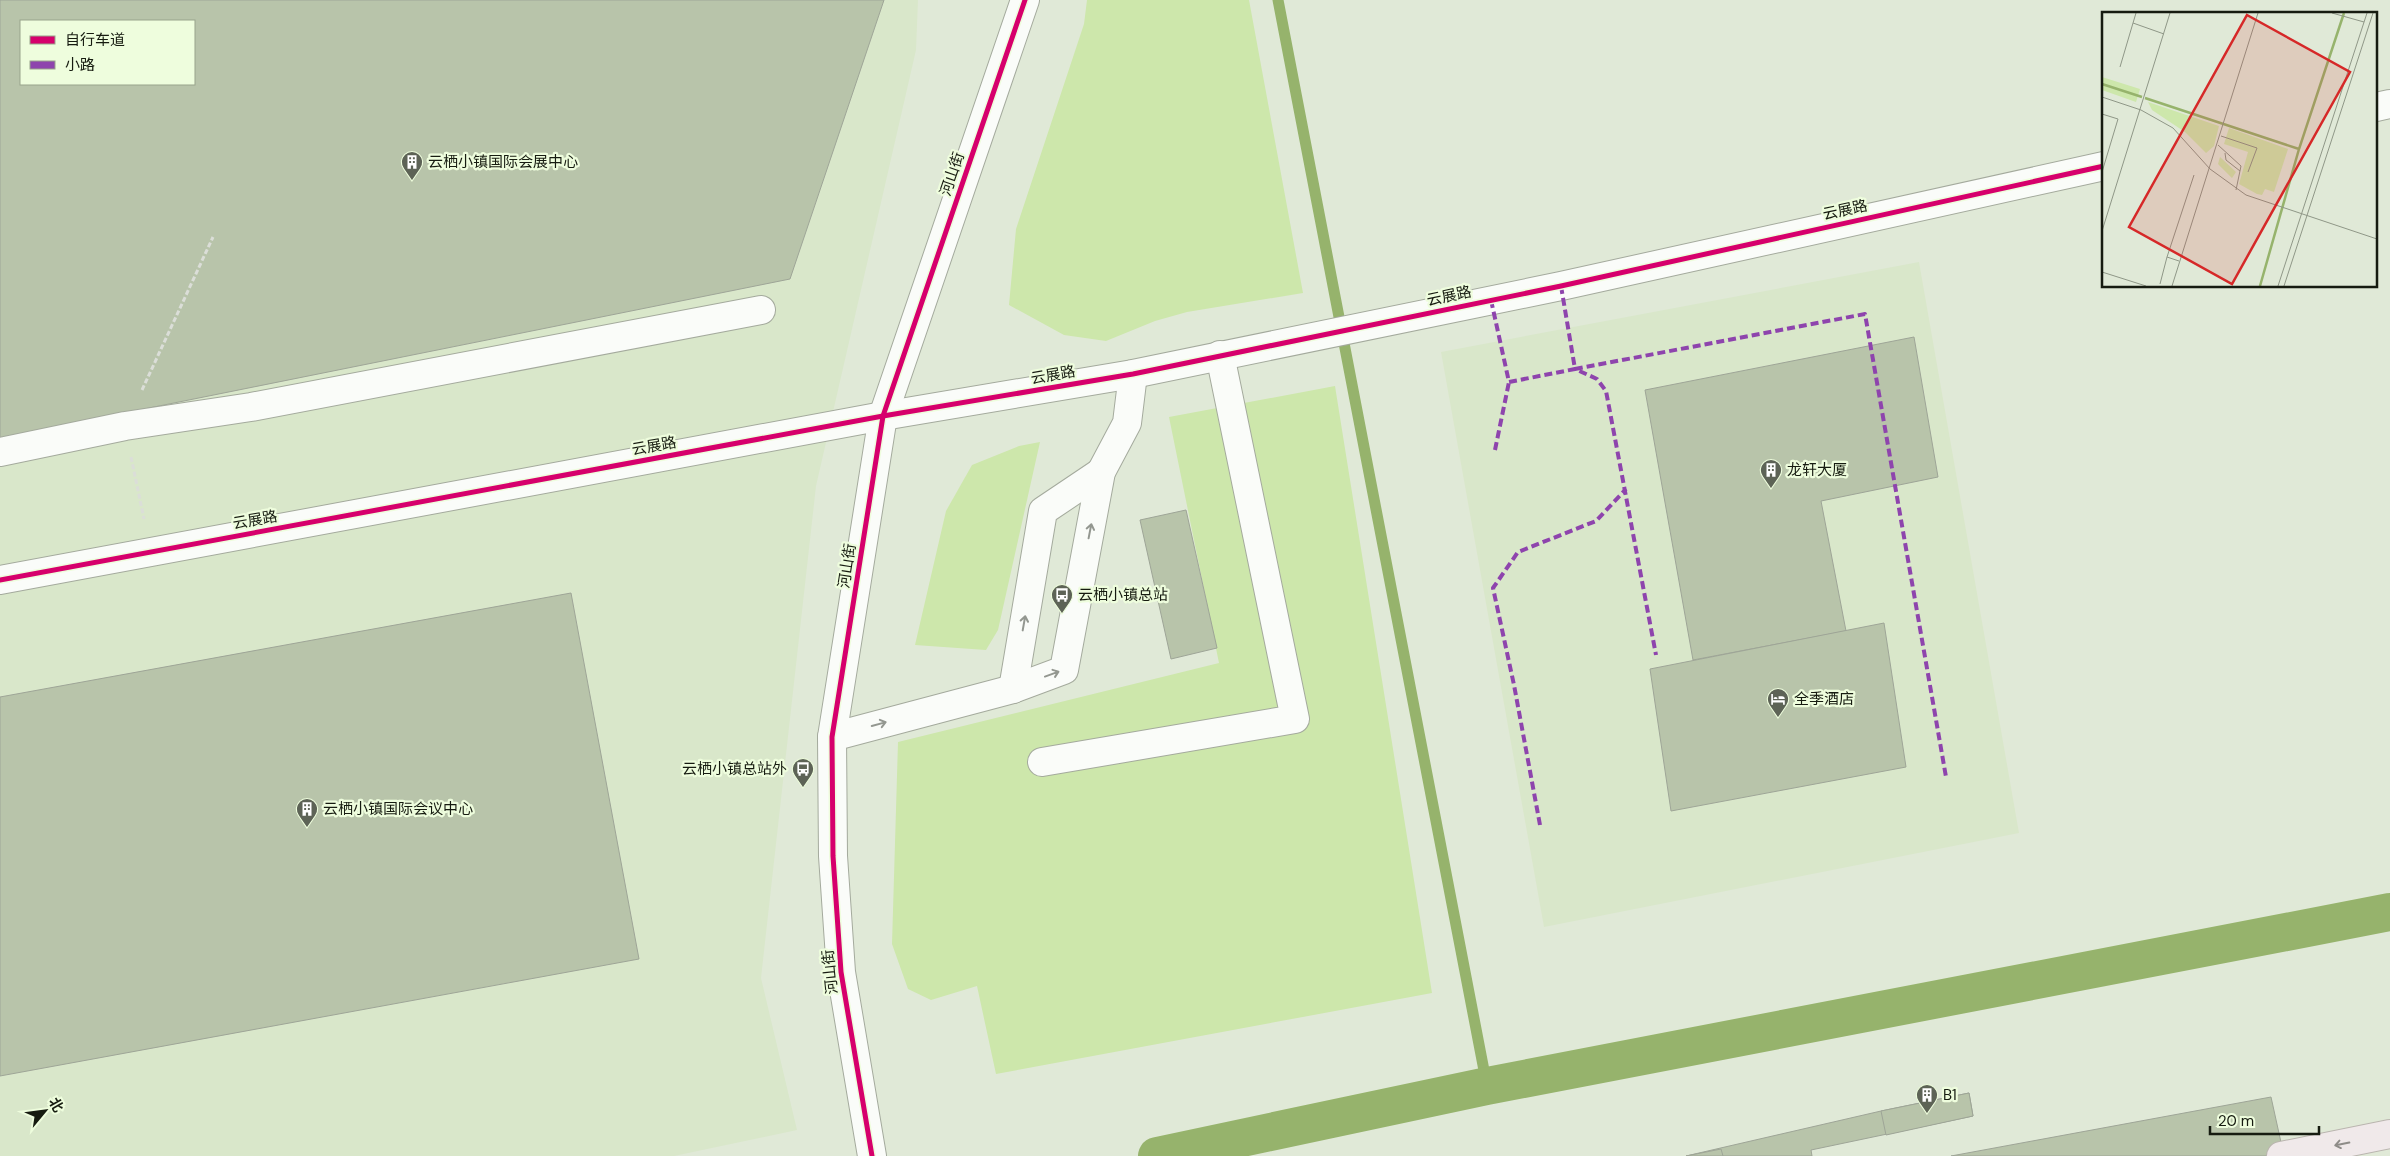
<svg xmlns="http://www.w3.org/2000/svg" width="2390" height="1156" viewBox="0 0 2390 1156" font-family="'DM Sans','Noto Sans SC',sans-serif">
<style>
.built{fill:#d9e7ca;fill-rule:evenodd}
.green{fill:#cde7ab}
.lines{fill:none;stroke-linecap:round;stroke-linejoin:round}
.stream{stroke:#96b36c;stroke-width:11}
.canal{stroke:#96b36c;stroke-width:38}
.building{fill:#b8c4aa;stroke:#9ea597;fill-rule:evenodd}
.minor-casing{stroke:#a4aa9d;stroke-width:30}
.highway-casing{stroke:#bab5af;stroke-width:30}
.path{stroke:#dbded8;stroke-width:3;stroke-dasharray:5 2.5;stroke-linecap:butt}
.minor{stroke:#fafcf9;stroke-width:28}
.highway{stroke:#f0e9ea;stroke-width:28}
.quiet{stroke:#8e44ad;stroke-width:4;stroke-dasharray:8 4;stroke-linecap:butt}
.cycleway-casing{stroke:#eefddd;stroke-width:8}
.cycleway{stroke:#d6006c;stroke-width:5}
.oneway{stroke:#939790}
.oneway2{stroke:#8e8c88}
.labels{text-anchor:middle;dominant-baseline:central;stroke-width:4.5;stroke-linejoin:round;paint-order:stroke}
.poi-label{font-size:15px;fill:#161b10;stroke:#eefddd;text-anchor:start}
.street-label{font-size:15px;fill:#161b10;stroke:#eefddd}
.inset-river{fill:none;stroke:#96b36c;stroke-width:2.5}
.inset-road{fill:none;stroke:#8f9787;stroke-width:1}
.view{fill:#d62828;fill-opacity:0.15;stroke:#d62828;stroke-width:2.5}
.inset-edge{fill:none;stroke:#161b10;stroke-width:2.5}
</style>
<rect width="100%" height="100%" fill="#e0e9d7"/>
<g class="built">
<path d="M0 0H918L916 50 816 486 761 978 797 1130 674 1156H0ZM21 21H194V84H21Z"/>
<path d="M1919 262 2019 833 1544 927 1441 352Z"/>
</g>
<g class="green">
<path d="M1087 0H1249L1303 293 1187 312 1155 321 1106 341 1064 335 1009 305 1016 229 1084 24Z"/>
<path d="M1335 386 1432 993 996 1074 977 986 931 1000 908 989 892 944 898 742 1219 663 1169 417Z"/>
<path d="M1040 442 998 630 986 650 915 645 946 511 972 465 1019 446Z"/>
</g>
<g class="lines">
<path class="stream" d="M1278 0 1487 1086"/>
<path class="canal" d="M1157 1156 1487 1086 2390 912"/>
</g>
<g class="building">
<path d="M0 0H884L790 279 0 438ZM21 21H194V84H21Z"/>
<path d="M1914 337 1938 477 1821 501 1846 631 1693 660 1645 390Z"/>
<path d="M1186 510 1217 648 1171 659 1140 520Z"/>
<path d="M571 593 639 959 0 1076V697Z"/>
<path d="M1884 623 1906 767 1671 811 1650 669Z"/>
<path d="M1969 1093 1973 1116 1811 1150 1812 1156H1686L1881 1111Z"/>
<path d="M1969 1093 1973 1116 1886 1135 1881 1111Z"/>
<path d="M2271 1097 2284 1156H1951Z"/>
<path d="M1721 1149 1723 1156H1686Z"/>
</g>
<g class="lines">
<g class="minor-casing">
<g id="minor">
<path d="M2376 107 2390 104"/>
<path d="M0 452 125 426 251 407 761 310"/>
<path d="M0 580 883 416 1133 374 1561 286 2104 166"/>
<path d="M1013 689 1043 511 1101 472"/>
<path d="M832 737 1013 689 1064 670 1101 472 1127 423 1133 374"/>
<path d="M1042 762 1295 719 1220 355"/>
<path d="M872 1156 841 972 833 856 832 737 883 416 1025 0"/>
</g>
</g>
<g class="highway-casing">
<path id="highway" d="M2281 1156 2390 1134"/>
</g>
<g class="path">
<path d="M142 390 213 237"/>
<path d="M131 457 144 519"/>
</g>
<use href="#minor" class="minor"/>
<use href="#highway" class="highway"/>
<g class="quiet">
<path d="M1561 286 1575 369 1865 314 1946 777"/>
<path d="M1491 300 1509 382 1575 369 1597 379 1606 391 1656 655"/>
<path d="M1495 450 1509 382"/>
<path d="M1540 825 1514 685 1493 588 1518 552 1596 521 1626 489"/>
</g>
<g class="cycleway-casing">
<g id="cycleway">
<path d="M0 580 883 416 1133 374 1561 286 2104 166"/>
<path d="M872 1156 841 972 833 856 832 737 883 416 1025 0"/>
</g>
</g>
<use href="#cycleway" class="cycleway"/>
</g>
<defs><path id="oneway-shaft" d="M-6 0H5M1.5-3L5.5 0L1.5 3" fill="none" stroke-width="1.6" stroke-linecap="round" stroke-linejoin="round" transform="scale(1.25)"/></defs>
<g class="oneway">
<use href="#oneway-shaft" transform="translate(1090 531) rotate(-79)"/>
<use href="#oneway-shaft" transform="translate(1024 623) rotate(-80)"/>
<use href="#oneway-shaft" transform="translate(1052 674) rotate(-20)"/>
<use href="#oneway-shaft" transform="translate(879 724) rotate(-15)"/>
</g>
<use class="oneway2" href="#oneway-shaft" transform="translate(2342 1144) rotate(169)"/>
<defs>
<g id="building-pin" transform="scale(1.125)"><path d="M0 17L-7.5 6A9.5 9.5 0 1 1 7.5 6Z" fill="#5d6356" stroke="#eefddd"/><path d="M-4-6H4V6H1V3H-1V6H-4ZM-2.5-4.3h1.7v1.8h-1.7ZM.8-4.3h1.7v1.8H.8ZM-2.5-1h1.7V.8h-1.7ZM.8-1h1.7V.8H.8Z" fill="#fff"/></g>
<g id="bus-pin" transform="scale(1.125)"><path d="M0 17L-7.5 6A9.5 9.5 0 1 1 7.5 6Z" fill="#5d6356" stroke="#eefddd"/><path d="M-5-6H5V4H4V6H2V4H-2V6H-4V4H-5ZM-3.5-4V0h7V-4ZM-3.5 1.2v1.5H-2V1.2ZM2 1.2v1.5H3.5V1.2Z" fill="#fff"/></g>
<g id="hotel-pin" transform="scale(1.125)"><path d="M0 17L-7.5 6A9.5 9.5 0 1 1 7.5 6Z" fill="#5d6356" stroke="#eefddd"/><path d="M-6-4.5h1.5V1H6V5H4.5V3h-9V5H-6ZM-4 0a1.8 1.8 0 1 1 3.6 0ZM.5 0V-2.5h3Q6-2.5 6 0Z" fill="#fff"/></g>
</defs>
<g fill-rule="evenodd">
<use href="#building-pin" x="412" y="162"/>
<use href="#building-pin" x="1771" y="470"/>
<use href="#bus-pin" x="1062" y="595"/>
<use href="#hotel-pin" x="1778" y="699"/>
<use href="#bus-pin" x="803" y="769"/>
<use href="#building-pin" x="307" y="809"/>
<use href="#building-pin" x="1927" y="1095"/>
</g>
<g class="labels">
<g class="poi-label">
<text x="428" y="162">云栖小镇国际会展中心</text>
<text x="1787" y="470">龙轩大厦</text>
<text x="1078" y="595">云栖小镇总站</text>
<text x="1794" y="699">全季酒店</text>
<text x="787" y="769" text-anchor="end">云栖小镇总站外</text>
<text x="323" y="809">云栖小镇国际会议中心</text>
<text x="1943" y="1095">B1</text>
</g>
<g class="street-label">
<text transform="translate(952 174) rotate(-71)">河山街</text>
<text transform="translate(1845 210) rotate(-12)">云展路</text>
<text transform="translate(1449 296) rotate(-12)">云展路</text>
<text transform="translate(1053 375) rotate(-10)">云展路</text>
<text transform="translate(654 446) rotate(-10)">云展路</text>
<text transform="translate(255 520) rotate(-10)">云展路</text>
<text transform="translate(847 566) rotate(-81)">河山街</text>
<text transform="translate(830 972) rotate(-96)">河山街</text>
</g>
</g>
<g transform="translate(2102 12)">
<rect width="275" height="275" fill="#e0e9d7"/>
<path d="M0 65 38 77 34 90 0 78ZM46 90 117 114 112 134 104 141 83 120 50 98ZM127 116 186 137 172 180 163 177 160 183 155 182 137 172 146 140 122 132ZM118 145 134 160 130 166 116 152Z" fill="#cde7ab"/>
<path class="inset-river" d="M0 72 40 85M43 86 197 137M158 274 197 137 242 1"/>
<path class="inset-road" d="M34 1 31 11 62 22M230 1 262 10M18 55 31 11M0 85 39 98 71 116 108 157 144 183 275 227M0 102 16 107 0 160M119 124 155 136 146 160M116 133 139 154 134 178M123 141 124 148 138 159M0 219 68 1M65 245 92 163M0 260 44 274M58 272 65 245 77 249M70 274 156 1M176 274 265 1M182 274 271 1"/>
<path class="view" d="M145 3 248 60 130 272 27 215Z"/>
<rect width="275" height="275" class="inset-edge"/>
</g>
<rect x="20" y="20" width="175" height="65" fill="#eefddd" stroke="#98a38b"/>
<rect x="30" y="36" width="25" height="8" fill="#d6006c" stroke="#98a38b"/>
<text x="65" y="45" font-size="15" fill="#161b10">自行车道</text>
<rect x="30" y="61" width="25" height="8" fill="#8e44ad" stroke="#98a38b"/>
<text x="65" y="70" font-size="15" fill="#161b10">小路</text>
<g transform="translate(45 1111) rotate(61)" stroke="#eefddd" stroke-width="4" paint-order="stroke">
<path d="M0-4L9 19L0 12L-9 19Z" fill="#161b10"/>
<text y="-8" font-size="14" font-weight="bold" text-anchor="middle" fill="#161b10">北</text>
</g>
<path d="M2210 1126v8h109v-8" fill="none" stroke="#161b10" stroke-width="2.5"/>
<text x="2218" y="1126" font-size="15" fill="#161b10" stroke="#eefddd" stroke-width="4" paint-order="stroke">20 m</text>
</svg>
